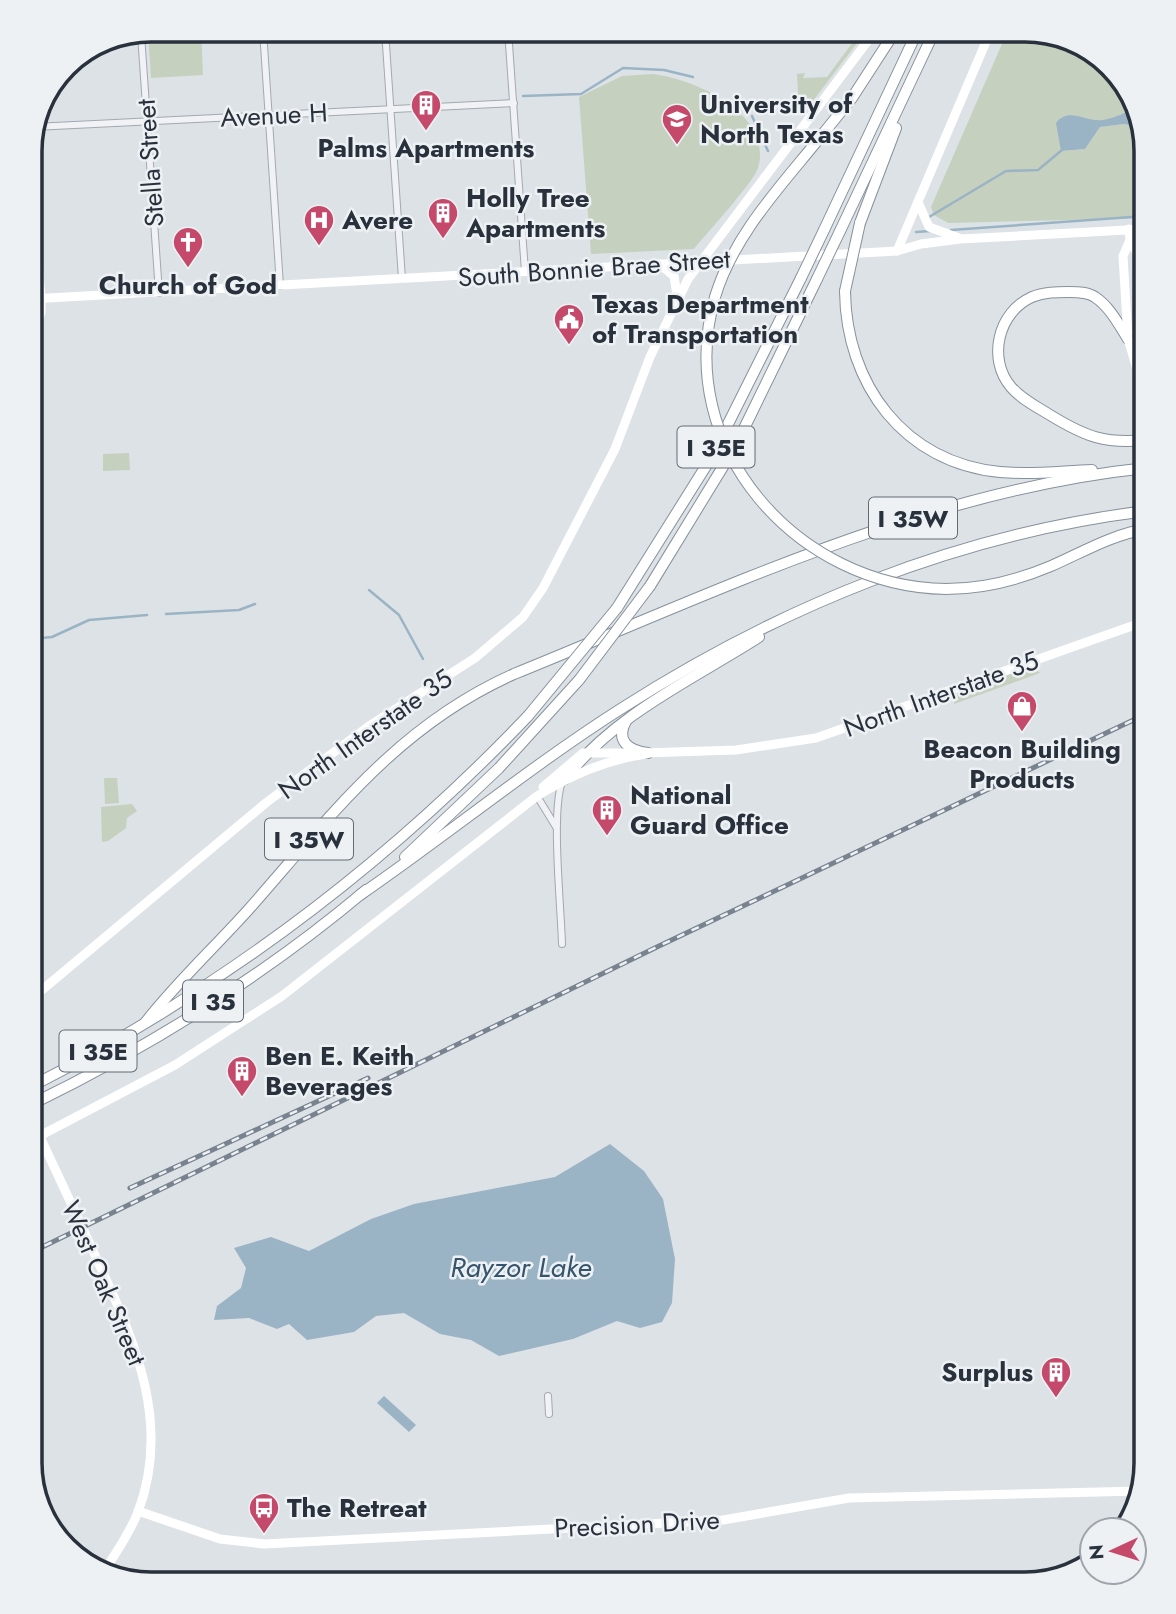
<svg xmlns="http://www.w3.org/2000/svg" width="1176" height="1614" viewBox="0 0 1176 1614" font-family="Jost,sans-serif">
<style>
.green{fill:#c5d0bf}
.water{fill:#9ab4c5}
.lines{fill:none;stroke-linecap:round;stroke-linejoin:round}
.stream{stroke:#9ab4c5;stroke-width:2.5}
.street-casing{stroke:#a3a9b0;stroke-width:8}
.highway-casing{stroke:#86919c;stroke-width:12}
.street{stroke:#f0f2f5;stroke-width:6}
.secondary{stroke:#fff;stroke-width:9}
.highway{stroke:#fff;stroke-width:10}
.rail-casing{stroke:#78838f;stroke-width:5}
.rail{stroke:#edf1f4;stroke-width:2.5;stroke-dasharray:8;stroke-linecap:butt}
.highway-bridge-casing{stroke:#86919c;stroke-width:12;stroke-linecap:butt}
.highway-bridge{stroke:#fff;stroke-width:10}
.labels{text-anchor:middle;dominant-baseline:central;stroke-width:5;stroke-linejoin:round;paint-order:stroke}
.shield{fill:#edf1f4;stroke:#636b73;stroke-width:2}
.shield-label{font-size:24px;font-weight:bold;fill:#28313c}
.poi-label{font-size:26px;font-weight:bold;fill:#28313c;stroke:#edf1f4;text-anchor:start}
.street-label{font-size:26px;fill:#28313c;stroke:#edf1f4}
.water-label{font-size:28px;font-style:italic;fill:#35546d;stroke:#edf1f4}
.rim{fill:none;stroke:#28313c;stroke-width:3.5}
</style>
<rect width="100%" height="100%" fill="#dde2e6"/>
<g class="green">
<path d="M151 30H201L203 75 151 78 148 31Z"/>
<path d="M862 30H867L809 106 799 111 797 74 805 73 803 78 827 77Z"/>
<path d="M1008 30C1058 30 1120 55 1134 107 1124 113 1111 121 1098 121 1085 120 1073 112 1060 118L1061 151 1085 149 1100 127 1124 124 1140 127 1146 151V218L948 223 934 215 931 207Z"/>
<path d="M653 74C695 79 774 114 758 168 754 182 706 234 694 249L591 254 579 97 622 76Z"/>
<path d="M129 453 130 470 103 471V454Z"/>
<path d="M1032 665 1040 673 954 704V693Z"/>
<path d="M104 778H117L119 803 105 804Z"/>
<path d="M132 804 137 811 127 818 126 828 108 841 102 842 101 807Z"/>
</g>
<g class="water">
<path d="M1134 107 1140 127 1124 124 1100 127 1085 149 1061 151 1056 123C1068 106 1087 123 1103 120 1115 118 1125 113 1134 107Z"/>
<path d="M610 1144 644 1171 663 1199 675 1259 672 1303 662 1322 640 1328 617 1321 573 1339 499 1356 471 1340 440 1334 404 1313 376 1316 354 1332 307 1340 289 1324 277 1329 249 1318 214 1320 217 1306 241 1288 246 1268 234 1248 271 1237 309 1251 371 1219 414 1204 555 1177Z"/>
<path d="M384 1396 416 1425 409 1432 377 1403Z"/>
</g>
<g class="lines">
<g class="stream">
<path d="M523 96 581 94 623 68 664 70 693 77"/>
<path d="M752 116 768 151"/>
<path d="M929 217 1006 171 1038 170 1062 150"/>
<path d="M951 230 1146 216"/>
<path d="M916 232 930 231"/>
<path d="M369 590 399 615 423 659"/>
<path d="M166 614 239 610 255 604"/>
<path d="M30 639 52 637 89 620 147 615"/>
</g>
<g class="street-casing">
<g id="street">
<path d="M263 30 280 286"/>
<path d="M385 30 402 279"/>
<path d="M508 30 525 272"/>
<path d="M141 34 159 293"/>
<path d="M34 127 514 103"/>
<path d="M537 796 556 827"/>
<path d="M562 944C561 907 551 812 562 782"/>
<path d="M548 1396 549 1414"/>
</g>
</g>
<g class="highway-casing">
<g id="highway">
<path d="M822 135 852 98 896 30"/>
<path d="M860 223 896 128"/>
<path d="M841 229 935 30"/>
<path d="M824 230 918 30"/>
<path d="M845 291C846 384 904 463 1000 472 1030 475 1062 471 1092 470"/>
<path d="M1128 339C1119 325 1110 307 1095 297 1088 292 1078 292 1069 292 1057 292 1044 292 1032 297 998 312 987 359 1011 387 1021 399 1037 407 1050 415 1086 437 1105 444 1146 440"/>
<path d="M1146 356V357"/>
<path d="M650 586 735 447 817 279"/>
<path d="M946 589C982 589 1018 580 1051 566 1083 552 1111 535 1146 529"/>
<path d="M617 608 711 458 801 278"/>
<path d="M626 721C615 741 629 751 648 753"/>
<path d="M565 779C615 714 692 680 759 637"/>
<path d="M405 857 499 768 579 680"/>
<path d="M360 895C447 835 530 767 619 710 779 607 958 534 1146 511"/>
<path d="M145 1023C176 983 215 947 249 909 331 816 397 726 514 674 719 591 924 491 1146 468"/>
<path d="M30 1087C217 992 383 868 528 716"/>
<path d="M30 1105C149 1047 264 976 366 890"/>
</g>
</g>
<use href="#street" class="street"/>
<g class="secondary">
<path d="M918 202 929 227 959 238"/>
<path d="M1129 229 1130 240 1123 256 1128 339 1137 369 1146 379"/>
<path d="M1130 240 1139 257 1146 364"/>
<path d="M897 251 991 30"/>
<path d="M659 264 674 276 678 302"/>
<path d="M30 299 897 251 921 244 960 239 1146 229"/>
<path d="M30 334 41 313V299L30 155"/>
<path d="M643 753 736 750 816 738 1146 621"/>
<path d="M543 787 583 753H629"/>
<path d="M30 1000 267 802 369 726 475 658 523 617 543 588 615 449 650 357 688 279 876 30"/>
<path d="M30 1116C54 1166 77 1216 100 1266 136 1344 171 1425 138 1512 130 1533 116 1552 104 1572"/>
<path d="M30 1141 175 1065 282 996 537 796C572 775 605 760 646 754"/>
<path d="M138 1511 220 1539 264 1544 723 1520 849 1498 1139 1491"/>
</g>
<use href="#highway" class="highway"/>
<g class="rail-casing">
<g id="rail">
<path d="M130 1188 368 1078"/>
<path d="M30 1253 659 946 1146 714"/>
</g>
</g>
<use href="#rail" class="rail"/>
<g class="highway-bridge-casing">
<g id="highway-bridge">
<path d="M822 135C782 185 734 234 715 297 672 447 798 587 946 589"/>
<path d="M801 278 824 230"/>
<path d="M817 279 841 229"/>
<path d="M845 291 860 223"/>
<path d="M579 680 650 586"/>
<path d="M528 716 617 608"/>
</g>
</g>
<use href="#highway-bridge" class="highway-bridge"/>
</g>
<defs>
<g id="building-pin" transform="scale(1.575)"><path d="M0 17L-7.5 6A9.5 9.5 0 1 1 7.5 6Z" fill="#c5496a" stroke="#edf1f4"/><path d="M-4-6H4V6H1V3H-1V6H-4ZM-2.5-4.3h1.7v1.8h-1.7ZM.8-4.3h1.7v1.8H.8ZM-2.5-1h1.7V.8h-1.7ZM.8-1h1.7V.8H.8Z" fill="#fff"/></g>
<g id="university-pin" transform="scale(1.575)"><path d="M0 17L-7.5 6A9.5 9.5 0 1 1 7.5 6Z" fill="#c5496a" stroke="#edf1f4"/><path d="M0-5L7-2L0 1L-7-2ZM-4 1L0 2.5L4 1V4Q0 6-4 4Z" fill="#fff"/></g>
<g id="hospital-pin" transform="scale(1.575)"><path d="M0 17L-7.5 6A9.5 9.5 0 1 1 7.5 6Z" fill="#c5496a" stroke="#edf1f4"/><path d="M-5-5h3v3.5h4V-5h3V5h-3V1.5h-4V5h-3Z" fill="#fff"/></g>
<g id="church-pin" transform="scale(1.575)"><path d="M0 17L-7.5 6A9.5 9.5 0 1 1 7.5 6Z" fill="#c5496a" stroke="#edf1f4"/><path d="M-1.2-6h2.4v3.5h3.3v2.4h-3.3V6h-2.4V-.1h-3.3v-2.4h3.3Z" fill="#fff"/></g>
<g id="civic-pin" transform="scale(1.575)"><path d="M0 17L-7.5 6A9.5 9.5 0 1 1 7.5 6Z" fill="#c5496a" stroke="#edf1f4"/><path d="M-.6-6.5H3V-4.5H.6V-3L4-1V1h2V6H-6V1h2V-1L-.6-3ZM-1.2 2.5V6h2.4V2.5Z" fill="#fff"/></g>
<g id="shop-pin" transform="scale(1.575)"><path d="M0 17L-7.5 6A9.5 9.5 0 1 1 7.5 6Z" fill="#c5496a" stroke="#edf1f4"/><path d="M-5-2.5h2.3a2.7 3.5 0 0 1 5.4 0H5L5.5 6h-11ZM-1.5-2.5h3a1.5 2.3 0 0 0-3 0Z" fill="#fff"/></g>
<g id="bus-pin" transform="scale(1.575)"><path d="M0 17L-7.5 6A9.5 9.5 0 1 1 7.5 6Z" fill="#c5496a" stroke="#edf1f4"/><path d="M-5-6H5V4H4V6H2V4H-2V6H-4V4H-5ZM-3.5-4V0h7V-4ZM-3.5 1.2v1.5H-2V1.2ZM2 1.2v1.5H3.5V1.2Z" fill="#fff"/></g>
</defs>
<g fill-rule="evenodd">
<use href="#building-pin" x="426" y="105"/>
<use href="#university-pin" x="677" y="119"/>
<use href="#building-pin" x="443" y="213"/>
<use href="#hospital-pin" x="319" y="220"/>
<use href="#church-pin" x="188" y="242"/>
<use href="#civic-pin" x="569" y="319"/>
<use href="#shop-pin" x="1022" y="706"/>
<use href="#building-pin" x="607" y="810"/>
<use href="#building-pin" x="242" y="1071"/>
<use href="#building-pin" x="1056" y="1372"/>
<use href="#bus-pin" x="264" y="1508"/>
</g>
<g class="labels">
<g class="shield">
<rect x="677.5" y="426.5" width="77" height="41" rx="5"/>
<rect x="869" y="497.5" width="88" height="41" rx="5"/>
<rect x="265" y="818.5" width="88" height="41" rx="5"/>
<rect x="183" y="980.5" width="60" height="41" rx="5"/>
<rect x="59.5" y="1030.5" width="77" height="41" rx="5"/>
</g>
<g class="shield-label">
<text x="716" y="447">I 35E</text>
<text x="913" y="518">I 35W</text>
<text x="309" y="839">I 35W</text>
<text x="213" y="1001">I 35</text>
<text x="98" y="1051">I 35E</text>
</g>
<g class="poi-label">
<text x="700" y="104">University of<tspan x="700" dy="30">North Texas</tspan></text>
<text x="426" y="148" text-anchor="middle">Palms Apartments</text>
<text x="466" y="198">Holly Tree<tspan x="466" dy="30">Apartments</tspan></text>
<text x="342" y="220">Avere</text>
<text x="188" y="285" text-anchor="middle">Church of God</text>
<text x="592" y="304">Texas Department<tspan x="592" dy="30">of Transportation</tspan></text>
<text x="1022" y="749" text-anchor="middle">Beacon Building<tspan x="1022" dy="30">Products</tspan></text>
<text x="630" y="795">National<tspan x="630" dy="30">Guard Office</tspan></text>
<text x="265" y="1056">Ben E. Keith<tspan x="265" dy="30">Beverages</tspan></text>
<text x="1033" y="1372" text-anchor="end">Surplus</text>
<text x="287" y="1508">The Retreat</text>
</g>
<g class="street-label">
<text transform="translate(274 115) rotate(-3)">Avenue H</text>
<text transform="translate(150 163) rotate(-94)">Stella Street</text>
<text transform="translate(594 268) rotate(-4)">South Bonnie Brae Street</text>
<text transform="translate(941 694) rotate(-20)">North Interstate 35</text>
<text transform="translate(365 734) rotate(-35)">North Interstate 35</text>
<text transform="translate(104 1283) rotate(67)">West Oak Street</text>
<text transform="translate(637 1524) rotate(-3)">Precision Drive</text>
</g>
<g class="water-label">
<text x="521" y="1267">Rayzor Lake</text>
</g>
</g>
<path d="M0 0H1176V1614H0ZM151 42H1025A109 109 0 0 1 1134 151V1463A109 109 0 0 1 1025 1572H151A109 109 0 0 1 42 1463V151A109 109 0 0 1 151 42Z" fill="#edf1f4" fill-rule="evenodd"/>
<path class="rim" d="M151 42H1025A109 109 0 0 1 1134 151V1463A109 109 0 0 1 1025 1572H151A109 109 0 0 1 42 1463V151A109 109 0 0 1 151 42Z"/>
<g transform="translate(1113 1551) rotate(266)"><circle r="33" fill="#edf1f4" stroke="#9ea4aa" stroke-width="2"/>
<path d="M0-5L12 26L0 18L-12 26Z" fill="#c5496a"/>
<text y="-10" font-size="19" font-weight="bold" text-anchor="middle" fill="#28313c">N</text>
</g>
</svg>
